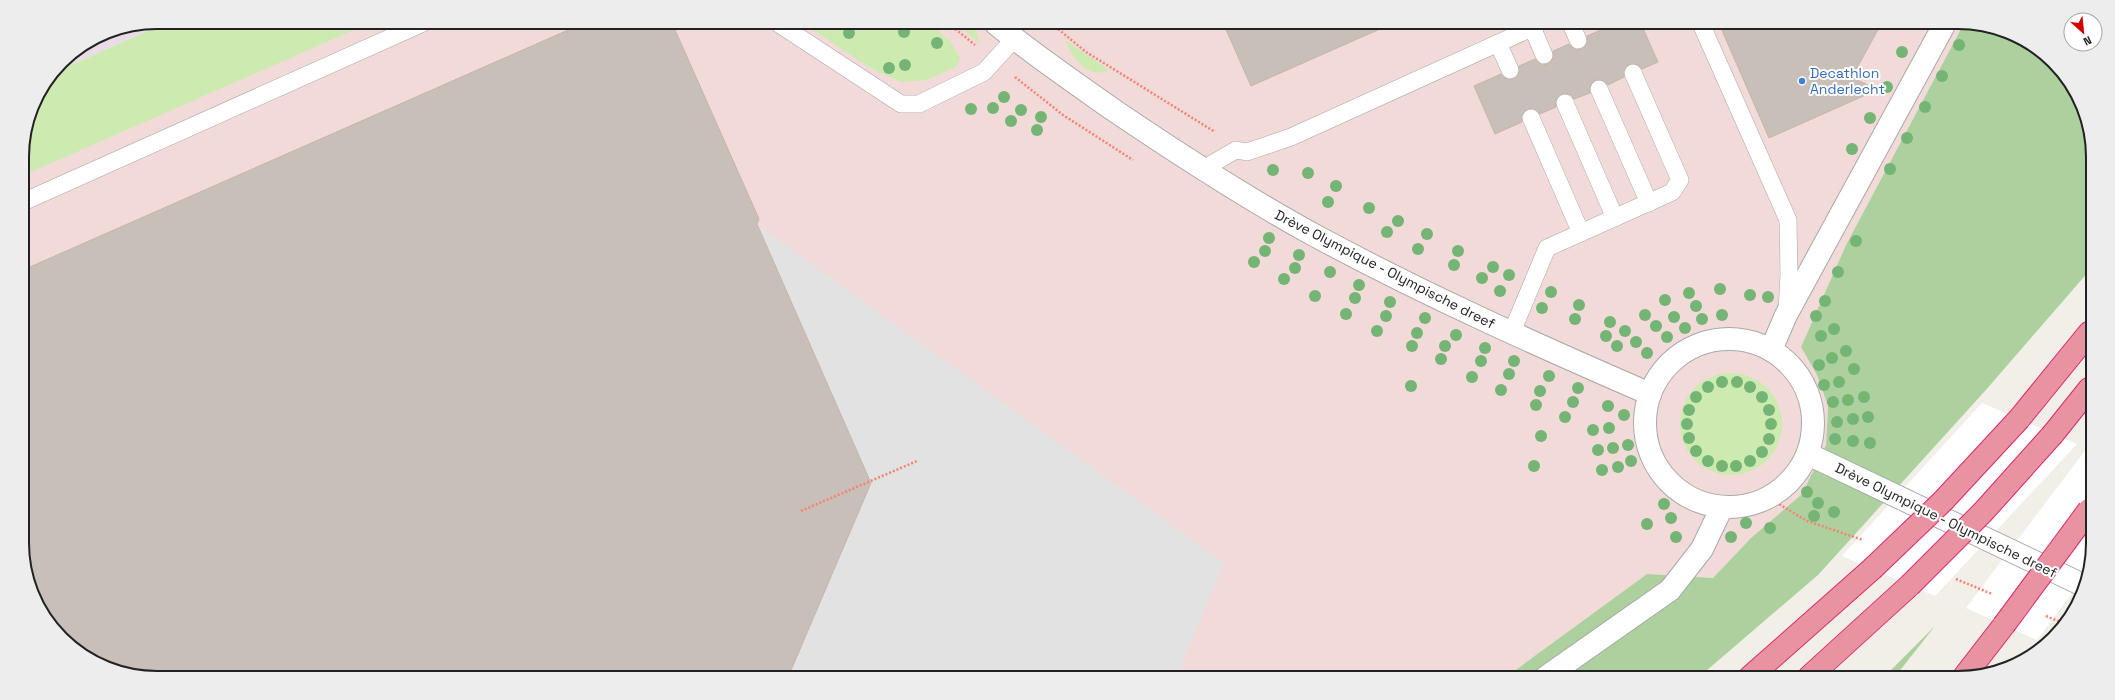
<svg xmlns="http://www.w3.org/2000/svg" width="2115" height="700" viewBox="0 0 2115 700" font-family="'Space Grotesk',sans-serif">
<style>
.commercial{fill:#f2dad9}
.industrial{fill:#ebdbe8}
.grass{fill:#cdebb0}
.forest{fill:#add19e}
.parking{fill:#e2e2e2}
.pier{fill:#fff}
.building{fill:#c7bfb8;stroke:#c4b6ab}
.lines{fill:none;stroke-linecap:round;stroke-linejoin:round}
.service-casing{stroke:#a9a9a9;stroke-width:18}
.minor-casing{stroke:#a9a9a9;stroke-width:24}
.motorway-casing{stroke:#dc2a67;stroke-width:24}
.path{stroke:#fa8072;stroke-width:2.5;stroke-dasharray:2 2;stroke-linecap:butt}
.service{stroke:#fff;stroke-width:17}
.minor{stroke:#fff;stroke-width:22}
.motorway{stroke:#e892a2;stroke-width:22}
.motorway-bridge-casing{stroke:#dc2a67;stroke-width:24;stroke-linecap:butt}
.motorway-bridge{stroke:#e892a2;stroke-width:22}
.tree{fill:#74b475}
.shop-dot{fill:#3f7fe0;stroke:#fff;stroke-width:1.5}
.labels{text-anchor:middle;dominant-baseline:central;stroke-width:4;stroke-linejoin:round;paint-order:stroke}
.shop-label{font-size:14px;fill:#366cbe;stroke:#fff;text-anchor:start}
.street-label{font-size:14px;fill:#222;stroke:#fff}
.rim{fill:none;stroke:#222;stroke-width:2}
</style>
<rect width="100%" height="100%" fill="#f2efe9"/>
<path class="commercial" d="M271 22 1962 27 1846 245 1801 347 1817 375 1828 406 1826 445 1802 494 1751 538 1713 578 1647 574 1506 677 122 673 82 655 56 632 25 569 22 149Z"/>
<path class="industrial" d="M157 22H168L55 72 62 61 106 32Z"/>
<g class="grass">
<path d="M168 22 370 23 22 176V149L32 105 55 72Z"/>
<path d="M804 24H930L950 41 960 58 956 67 927 80 901 82 870 68Z"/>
<path d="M957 24H970L975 28 980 44Z"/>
<path d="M1065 40 1109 70C1087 81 1072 56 1065 40Z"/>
<circle cx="1731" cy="424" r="51"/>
</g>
<g class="forest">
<path d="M1962 27H1993L2033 45 2059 68 2090 131V270L1985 391 1818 575 1699 677H1506L1647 574 1713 578 1751 538 1802 494 1826 445 1828 406 1817 375 1801 347 1846 245Z"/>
<path d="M1935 626 1894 678H1883Z"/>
</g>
<path class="parking" d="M757 224 1224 563 1177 676 789 675 863 464Z"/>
<g class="pier">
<path d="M1982 403 2077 444 1935 596 1842 556Z"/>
<path d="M2087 448 2089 449 2088 572 2037 640 1966 608Z"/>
<path d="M2079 597 2070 618 2045 643Z"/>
</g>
<g class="building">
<path d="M584 23H672L759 219 757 224 871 483 789 675 122 673 82 655 56 632 25 569 23 270Z"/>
<path d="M1224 25H1389L1251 86Z"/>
<path d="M1610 26H1642L1658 62 1642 69 1639 65 1629 64 1625 67 1624 77 1608 85 1600 79 1595 80 1589 88 1590 93 1574 99 1571 95 1561 94 1555 101 1556 107 1540 114 1533 108 1527 109 1521 116 1522 122 1495 134 1474 86 1501 74 1504 78 1514 79 1518 76 1519 66 1535 59 1542 65 1548 64 1554 57 1553 51 1569 44 1576 50 1582 49 1588 42 1587 36Z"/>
<path d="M1720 26H1880L1852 77 1877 90 1769 138Z"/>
</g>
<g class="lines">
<g class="service-casing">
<g id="service">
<path d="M779 24 901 104H919L984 72 1014 39"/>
<path d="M1572 26 1578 40"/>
<path d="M1702 26 1788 220 1789 275 1787 312"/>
<path d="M1532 27 1544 55"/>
<path d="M1498 43 1510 70"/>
<path d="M1599 89 1649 203"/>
<path d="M1565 103 1615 218"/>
<path d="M1531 118 1581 233"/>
<path d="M1203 169 1236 150 1247 152 1291 137 1536 26"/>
<path d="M23 202 423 23"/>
<path d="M1511 334 1547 248 1672 192 1680 180 1633 73"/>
</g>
</g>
<g class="minor-casing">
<g id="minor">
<path d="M996 24C1034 55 1075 83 1115 111 1180 155 1246 198 1314 235 1423 294 1537 345 1650 394"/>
<circle cx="1729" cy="423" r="84"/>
<path d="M1771 350 1786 315 1943 27"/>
<path d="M1808 454 2085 586"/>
<path d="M1546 677 1670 590 1702 549 1722 507"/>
</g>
</g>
<g class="motorway-casing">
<g id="motorway">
<path d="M2019 419 2089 333"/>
<path d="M2053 434 2089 389"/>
<path d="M1750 677 1872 569"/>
<path d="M1809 677 1910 585"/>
<path d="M1963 678 2004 625"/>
</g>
</g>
<g class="path">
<path d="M949 24 975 45"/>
<path d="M1052 24 1086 52 1215 132"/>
<path d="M1015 77 1063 115 1133 160"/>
<path d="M1769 498 1807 521 1863 540"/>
<path d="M801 511 917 461"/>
<path d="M1956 579 1992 594"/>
<path d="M2046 616 2065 624"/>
</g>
<use href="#service" class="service"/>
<use href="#minor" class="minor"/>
<use href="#motorway" class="motorway"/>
<g class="motorway-bridge-casing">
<g id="motorway-bridge">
<path d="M1872 569 1943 501 2019 419"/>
<path d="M1910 585 1983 512 2053 434"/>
<path d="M2004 625 2089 510"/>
</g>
</g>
<use href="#motorway-bridge" class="motorway-bridge"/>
</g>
<g class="tree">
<circle cx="904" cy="32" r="6"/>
<circle cx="849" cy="33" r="6"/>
<circle cx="937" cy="43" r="6"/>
<circle cx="1959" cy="45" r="6"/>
<circle cx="1902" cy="52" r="6"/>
<circle cx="905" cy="65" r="6"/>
<circle cx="889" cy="68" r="6"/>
<circle cx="1942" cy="76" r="6"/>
<circle cx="1887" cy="87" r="6"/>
<circle cx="1004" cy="97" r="6"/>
<circle cx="1925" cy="107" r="6"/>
<circle cx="993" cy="108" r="6"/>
<circle cx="971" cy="109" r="6"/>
<circle cx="1021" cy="110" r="6"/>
<circle cx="1041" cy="117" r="6"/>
<circle cx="1870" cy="118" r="6"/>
<circle cx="1011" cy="121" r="6"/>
<circle cx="1037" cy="130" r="6"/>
<circle cx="1907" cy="138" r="6"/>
<circle cx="1852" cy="149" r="6"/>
<circle cx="1890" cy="169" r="6"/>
<circle cx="1273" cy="170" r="6"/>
<circle cx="1308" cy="173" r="6"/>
<circle cx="1336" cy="186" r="6"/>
<circle cx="1328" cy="202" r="6"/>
<circle cx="1369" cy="208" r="6"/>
<circle cx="1398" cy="221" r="6"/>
<circle cx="1387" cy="232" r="6"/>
<circle cx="1427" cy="234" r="6"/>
<circle cx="1269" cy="238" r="6"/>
<circle cx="1856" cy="241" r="6"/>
<circle cx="1418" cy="249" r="6"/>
<circle cx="1265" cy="251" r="6"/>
<circle cx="1458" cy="251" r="6"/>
<circle cx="1299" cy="255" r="6"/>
<circle cx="1254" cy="262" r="6"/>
<circle cx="1454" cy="265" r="6"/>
<circle cx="1493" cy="267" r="6"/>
<circle cx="1295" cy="268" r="6"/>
<circle cx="1330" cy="272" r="6"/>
<circle cx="1838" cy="272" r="6"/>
<circle cx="1509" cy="275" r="6"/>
<circle cx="1482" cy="278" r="6"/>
<circle cx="1284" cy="279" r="6"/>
<circle cx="1359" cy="285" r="6"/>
<circle cx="1720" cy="289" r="6"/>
<circle cx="1500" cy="291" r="6"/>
<circle cx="1551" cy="292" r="6"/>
<circle cx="1689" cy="293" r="6"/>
<circle cx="1750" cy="295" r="6"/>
<circle cx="1315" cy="296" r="6"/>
<circle cx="1768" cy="297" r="6"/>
<circle cx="1355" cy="298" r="6"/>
<circle cx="1665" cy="300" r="6"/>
<circle cx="1825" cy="301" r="6"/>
<circle cx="1390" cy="302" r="6"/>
<circle cx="1579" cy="305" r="6"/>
<circle cx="1696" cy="306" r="6"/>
<circle cx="1542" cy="308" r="6"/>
<circle cx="1346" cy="314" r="6"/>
<circle cx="1645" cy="315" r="6"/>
<circle cx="1722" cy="315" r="6"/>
<circle cx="1386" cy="316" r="6"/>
<circle cx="1816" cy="316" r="6"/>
<circle cx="1674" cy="317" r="6"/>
<circle cx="1425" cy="318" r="6"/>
<circle cx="1575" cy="319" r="6"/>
<circle cx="1702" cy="319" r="6"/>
<circle cx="1610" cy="322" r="6"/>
<circle cx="1656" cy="326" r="6"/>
<circle cx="1685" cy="328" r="6"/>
<circle cx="1834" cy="329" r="6"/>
<circle cx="1377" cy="331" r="6"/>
<circle cx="1625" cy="331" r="6"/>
<circle cx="1417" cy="333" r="6"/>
<circle cx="1456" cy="335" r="6"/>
<circle cx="1606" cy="336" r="6"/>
<circle cx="1821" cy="336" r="6"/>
<circle cx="1667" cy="337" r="6"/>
<circle cx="1636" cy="342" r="6"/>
<circle cx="1412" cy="346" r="6"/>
<circle cx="1445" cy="346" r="6"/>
<circle cx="1617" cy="346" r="6"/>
<circle cx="1485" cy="348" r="6"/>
<circle cx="1846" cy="351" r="6"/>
<circle cx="1647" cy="353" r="6"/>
<circle cx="1832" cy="358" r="6"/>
<circle cx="1441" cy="359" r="6"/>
<circle cx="1481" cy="361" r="6"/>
<circle cx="1514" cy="361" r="6"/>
<circle cx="1819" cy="365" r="6"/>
<circle cx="1854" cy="369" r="6"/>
<circle cx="1509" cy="374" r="6"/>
<circle cx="1549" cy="376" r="6"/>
<circle cx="1472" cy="377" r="6"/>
<circle cx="1722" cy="382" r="6"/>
<circle cx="1737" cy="382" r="6"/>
<circle cx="1839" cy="382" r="6"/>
<circle cx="1824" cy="385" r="6"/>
<circle cx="1411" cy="386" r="6"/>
<circle cx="1708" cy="387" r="6"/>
<circle cx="1750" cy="387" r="6"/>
<circle cx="1578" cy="388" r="6"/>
<circle cx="1501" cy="390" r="6"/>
<circle cx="1540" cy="391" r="6"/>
<circle cx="1696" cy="397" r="6"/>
<circle cx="1762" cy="397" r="6"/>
<circle cx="1864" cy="397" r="6"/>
<circle cx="1848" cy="400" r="6"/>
<circle cx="1573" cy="402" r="6"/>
<circle cx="1833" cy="402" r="6"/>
<circle cx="1536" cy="405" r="6"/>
<circle cx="1608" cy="406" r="6"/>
<circle cx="1689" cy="410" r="6"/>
<circle cx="1769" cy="410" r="6"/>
<circle cx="1624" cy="415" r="6"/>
<circle cx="1565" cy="417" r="6"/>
<circle cx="1868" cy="417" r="6"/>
<circle cx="1853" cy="419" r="6"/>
<circle cx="1837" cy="422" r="6"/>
<circle cx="1687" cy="424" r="6"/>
<circle cx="1771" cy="424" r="6"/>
<circle cx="1609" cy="428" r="6"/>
<circle cx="1593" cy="430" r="6"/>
<circle cx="1541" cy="436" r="6"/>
<circle cx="1689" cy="438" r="6"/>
<circle cx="1769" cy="439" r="6"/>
<circle cx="1835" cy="439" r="6"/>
<circle cx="1853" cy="441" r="6"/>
<circle cx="1870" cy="443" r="6"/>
<circle cx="1628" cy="445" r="6"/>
<circle cx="1613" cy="448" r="6"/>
<circle cx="1598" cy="450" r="6"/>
<circle cx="1696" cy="451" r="6"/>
<circle cx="1762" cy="452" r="6"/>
<circle cx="1631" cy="461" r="6"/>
<circle cx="1708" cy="461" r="6"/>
<circle cx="1750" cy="461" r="6"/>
<circle cx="1534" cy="466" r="6"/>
<circle cx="1722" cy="466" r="6"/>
<circle cx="1736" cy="466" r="6"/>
<circle cx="1618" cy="467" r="6"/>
<circle cx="1602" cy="470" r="6"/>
<circle cx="1807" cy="492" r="6"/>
<circle cx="1818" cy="503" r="6"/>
<circle cx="1664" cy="504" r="6"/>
<circle cx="1834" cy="512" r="6"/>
<circle cx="1814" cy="516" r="6"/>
<circle cx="1671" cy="518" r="6"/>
<circle cx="1746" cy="523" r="6"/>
<circle cx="1647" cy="524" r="6"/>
<circle cx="1770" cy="528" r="6"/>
<circle cx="1676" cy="537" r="6"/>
<circle cx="1731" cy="537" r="6"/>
</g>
<circle class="shop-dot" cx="1802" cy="81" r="4"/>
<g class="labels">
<g class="shop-label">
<text x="1810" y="73">Decathlon<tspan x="1810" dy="16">Anderlecht</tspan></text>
</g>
<g class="street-label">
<text transform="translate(1385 269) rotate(27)">Drève Olympique - Olympische dreef</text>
<text transform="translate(1946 520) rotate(26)">Drève Olympique - Olympische dreef</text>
</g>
</g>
<path d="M0 0H2115V700H0ZM157 29H1958A128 128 0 0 1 2086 157V543A128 128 0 0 1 1958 671H157A128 128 0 0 1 29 543V157A128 128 0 0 1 157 29Z" fill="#ededed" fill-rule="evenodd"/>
<path class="rim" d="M157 29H1958A128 128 0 0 1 2086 157V543A128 128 0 0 1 1958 671H157A128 128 0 0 1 29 543V157A128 128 0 0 1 157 29Z"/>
<g transform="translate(2083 32) rotate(153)"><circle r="19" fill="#ffffff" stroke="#a7a7a7"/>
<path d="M0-3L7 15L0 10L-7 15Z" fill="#d40000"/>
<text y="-6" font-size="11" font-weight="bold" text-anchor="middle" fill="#222222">N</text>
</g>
</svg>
